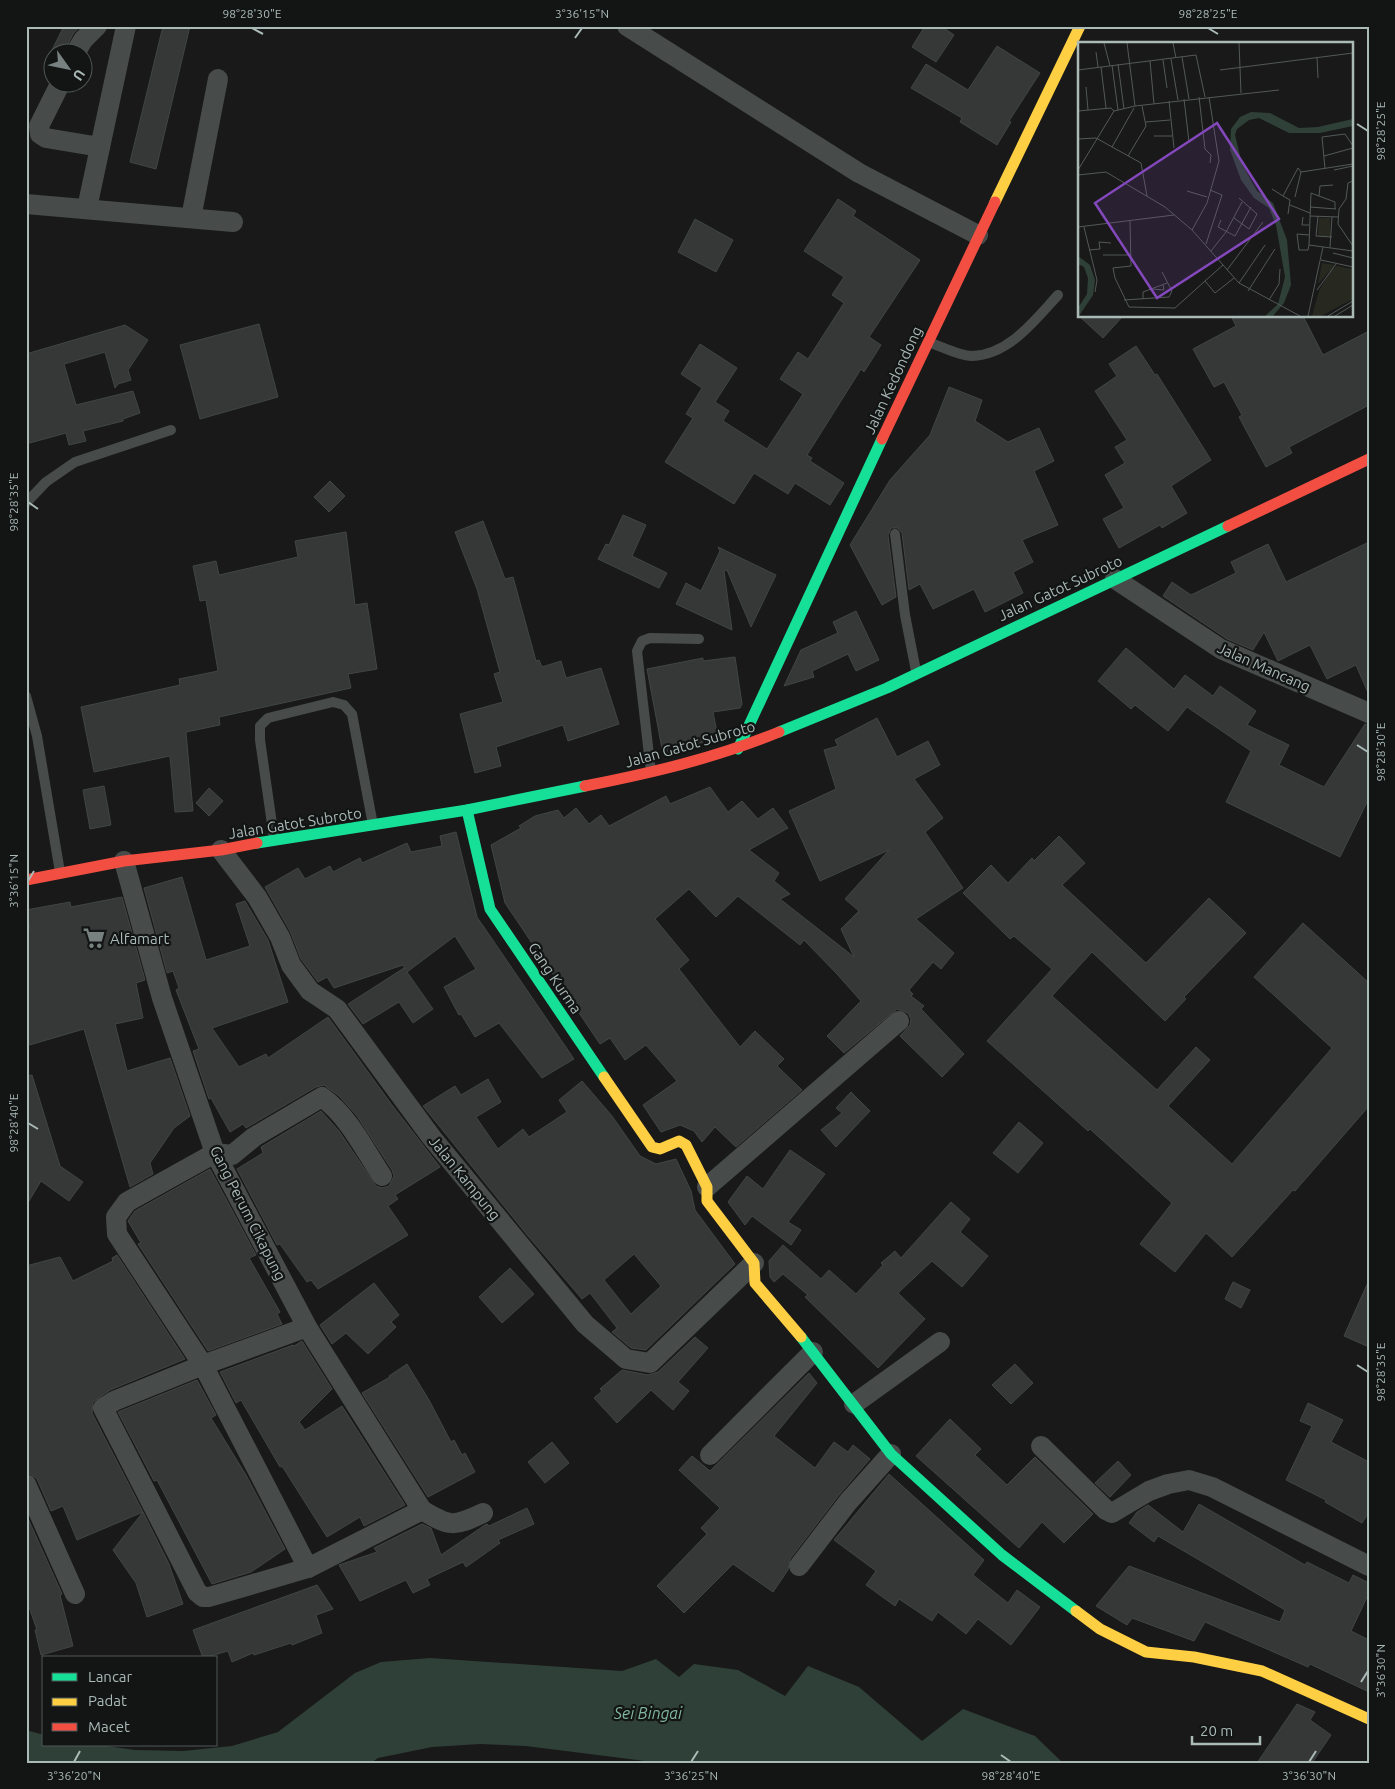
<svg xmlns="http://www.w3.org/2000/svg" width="1395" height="1789" viewBox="0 0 1395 1789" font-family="Ubuntu,sans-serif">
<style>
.water{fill:#2f4038}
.building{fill:#363838;stroke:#414545;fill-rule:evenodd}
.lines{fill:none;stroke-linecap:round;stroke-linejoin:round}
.lane{stroke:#474c4b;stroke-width:10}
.street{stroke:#474c4b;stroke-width:20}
.fast{stroke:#16e098;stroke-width:11}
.slow{stroke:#ffcf43;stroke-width:11}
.jam{stroke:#f24e42;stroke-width:11}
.ticks{fill:none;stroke:#aabab7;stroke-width:2}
.labels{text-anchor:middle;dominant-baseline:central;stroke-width:4.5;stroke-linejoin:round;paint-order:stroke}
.street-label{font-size:15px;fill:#aabab7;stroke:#131515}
.poi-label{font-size:15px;fill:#aabab7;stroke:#131515;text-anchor:start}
.water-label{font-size:16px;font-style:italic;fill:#81b69f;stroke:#131515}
.inset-road{fill:none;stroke:#535958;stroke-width:1}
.view{fill:#8448bd;fill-opacity:0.15;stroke:#8448bd;stroke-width:2.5}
.inset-edge{fill:none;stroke:#aabab7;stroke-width:2.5}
.neatline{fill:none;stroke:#aabab7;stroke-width:2}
.ticks-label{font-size:12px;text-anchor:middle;fill:#aabab7}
</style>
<rect width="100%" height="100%" fill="#191919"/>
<path class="water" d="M430 1658 622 1671 656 1659 679 1677 694 1664 738 1670 785 1696 808 1666 859 1687 922 1741 963 1709 1035 1736 1063 1763H661L526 1746 480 1744 432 1747 378 1758 371 1763H26V1730L44 1735V1745H99L135 1750 183 1751 232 1746 278 1732 355 1673 381 1662Z"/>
<g class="building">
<path d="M64 26H80L73 34 64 52H51Z"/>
<path d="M163 26H190L156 169 130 162Z"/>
<path d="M925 26H941L954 35 936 62 912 47Z"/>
<path d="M997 46 1040 73 1009 121 1011 122 997 145 960 122 962 118 911 88 926 64 968 90Z"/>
<path d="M838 199 856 211 853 216 920 260 869 337 881 345 864 372 861 369 807 455 812 458 810 461 844 483 830 505 795 483 788 494 754 473 734 504 665 462 693 418 686 414 702 388 681 374 700 344 737 368 715 402 729 411 723 421 767 449 803 394 780 379 798 352 808 359 844 303 832 295 844 277 804 251Z"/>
<path d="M695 219 733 240 716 272 678 252Z"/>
<path d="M1079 316H1123L1103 338Z"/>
<path d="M1231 316H1303L1323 355 1369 331V405L1289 447 1292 453 1266 467 1239 417 1242 415 1224 382 1214 387 1193 349 1236 326Z"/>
<path d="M259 324 278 397 200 419 180 345Z"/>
<path d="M125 325 148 340 128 370 131 380 118 384 115 388 105 352 64 364 76 405 133 391 140 413 123 419V421L83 431 86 441 69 445 66 433 26 444V354Z"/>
<path d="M1136 346 1155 375 1157 374 1211 460 1171 486 1187 513 1162 528 1160 525 1119 548 1103 519 1124 508 1105 475 1125 463 1115 447 1127 440 1095 391 1117 376 1109 364Z"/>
<path d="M949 387 982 400 975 421 1008 442 1039 428 1054 461 1034 471 1058 525 1022 540 1033 562 1013 572 1023 593 985 612 974 589 933 609 920 584 909 590 902 533 898 528H891L888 535 896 597 882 605 850 545 890 480 930 435Z"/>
<path d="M330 481 345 496 329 512 314 497Z"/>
<path d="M623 515 646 525 632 556 667 573 659 588 598 559 606 544 609 545Z"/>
<path d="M483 521 505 579 513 577 536 661 539 660 542 667 561 661 566 678 601 668 619 724 568 741 563 725 496 747 501 766 475 773 460 714 503 702 494 674 500 672 477 589 455 532Z"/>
<path d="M346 532 355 605 367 603 377 669 348 674 351 688 219 717 220 725 186 732 193 811 175 812 170 756 94 772 81 707 180 685 179 679 218 671 206 600 200 601 193 566 216 561 219 575 298 557 295 541Z"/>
<path d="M1369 542V695L1356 665 1327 679 1310 645 1278 661 1264 632 1253 650 1227 639 1163 596 1172 582 1191 595 1236 573 1231 562 1268 544 1286 582Z"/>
<path d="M718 547 776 575 751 627 727 570 724 571 732 630 676 604 686 583 701 591 720 551Z"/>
<path d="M856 611 879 660 856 671 848 654 812 671 814 677 784 686 801 650 838 633 833 622Z"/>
<path d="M1126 648 1174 689 1185 675 1213 696 1220 686 1256 711 1247 725 1289 745 1279 765 1324 787 1365 724 1369 725V798L1340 857 1226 802 1251 751 1187 707 1168 731 1135 705 1131 709 1098 681Z"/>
<path d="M735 657 742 704 740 708 713 712 718 738 663 754 647 669 703 658V661Z"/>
<path d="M877 718 897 757 928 741 940 765 914 779 943 818 925 832 963 888 916 919 954 953 941 969 933 962 909 990 913 994 911 996 924 1006 921 1009 964 1054 942 1077 900 1036 910 1025 911 1019 908 1013 897 1009 844 1053 827 1036 861 1001 837 974 804 940 800 945 738 896 716 917 689 889 655 919 689 960 679 969 740 1047 755 1031 784 1059 777 1066 802 1090 736 1147 715 1127 702 1142 694 1131 680 1125 661 1132 643 1105 677 1081 646 1045 625 1060 610 1038 600 1044 505 903 491 845 521 828 519 826 535 816 558 810 564 818 576 808 589 824 601 815 609 826 666 796 670 804 710 787 728 812 742 801 758 819 773 808 788 828 749 850 779 873 774 881 790 894 780 899 854 957 841 929 859 911 845 899 889 850 820 881 789 811 836 789 824 750 838 746 835 740Z"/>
<path d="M104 786 111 825 90 829 83 790Z"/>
<path d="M209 788 223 801 209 816 196 803Z"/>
<path d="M456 832 477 917 574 1059 542 1078 499 1023 475 1037 461 1014 459 1015 444 987 476 969 455 936 407 972 433 1009 413 1023 399 1002 363 1024 348 1004 404 968 405 969 403 965 334 988 327 977 318 982 301 959 290 931 265 887 298 868 305 879 330 866 333 872 360 858 362 863 407 843 411 852 442 846 440 836Z"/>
<path d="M1059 836 1085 863 1062 885 1146 963 1209 898 1246 933 1184 997 1186 999 1165 1021 1092 952 1052 996 1157 1090 1196 1047 1210 1060 1168 1106 1232 1164 1332 1048 1254 977 1303 923 1369 983V1106L1295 1191 1293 1190 1232 1257 1206 1233 1175 1272 1140 1244 1172 1203 1090 1129 1088 1131 987 1041 1052 969 1014 936 1010 939 963 893 991 865 1008 883 1032 858 1034 861Z"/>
<path d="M182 877 206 960 250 946 236 904 245 901 268 940 288 1002 212 1028 239 1067 266 1054 268 1058 328 1017 392 1105 440 1167 395 1195 398 1199 388 1206 408 1235 318 1289 311 1280 307 1282 280 1244 277 1245 237 1169 263 1153 261 1147 321 1111 339 1131 376 1186 382 1188 389 1186 394 1176 392 1170 357 1116 339 1096 324 1085 316 1087 246 1128 243 1124 230 1132 211 1098 209 1099 193 1051 199 1049 176 990 179 988 173 971 167 973 144 888Z"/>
<path d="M122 897 145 980 136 983 143 1018 115 1024 127 1071 170 1058 190 1116 174 1128 150 1163 153 1174 130 1187 84 1029 26 1046V931L30 930 26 910 70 902 71 907Z"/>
<path d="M32 1075 60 1166 83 1182 69 1201 41 1181 26 1206V1076Z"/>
<path d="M488 1079 501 1102 476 1117 498 1149 523 1129 529 1137 567 1112 559 1100 582 1081 612 1116 640 1156 656 1164 676 1159 691 1191 695 1210 735 1264 646 1350 631 1348 612 1332 617 1328 590 1293 582 1299 528 1236 423 1106 455 1086 461 1095ZM634 1254 661 1286 631 1314 604 1280Z"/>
<path d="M851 1092 870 1111 836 1147 821 1130 842 1113 836 1108Z"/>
<path d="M1019 1122 1043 1143 1018 1173 993 1153Z"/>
<path d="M790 1150 825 1174 788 1222 801 1230 791 1245 752 1216 745 1225 728 1202 747 1176 763 1189Z"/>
<path d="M210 1169 256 1255 249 1258 280 1312 277 1314 282 1324 208 1351 138 1244 141 1243 128 1221 135 1211Z"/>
<path d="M951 1202 970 1219 960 1232 988 1256 962 1287 932 1261 898 1293 925 1319 878 1368 805 1297 808 1295 783 1274 774 1282 770 1277 769 1261 783 1245 821 1279 829 1270 856 1294 883 1265 881 1263 895 1251 901 1258Z"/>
<path d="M117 1255 185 1359 110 1390 93 1402 92 1413 143 1512 77 1540 63 1506 51 1511 37 1479 29 1473 26 1466V1266L60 1257 73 1281 113 1261 112 1258Z"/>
<path d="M510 1268 534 1294 502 1323 479 1297Z"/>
<path d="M1369 1280V1347L1344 1336Z"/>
<path d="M1233 1282 1250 1290 1241 1308 1225 1299Z"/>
<path d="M374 1283 399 1315 391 1322 396 1327 368 1354 346 1333 332 1344 320 1325Z"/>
<path d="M695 1337 708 1348 678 1382 689 1391 673 1410 651 1390 617 1423 594 1398 602 1391 600 1389 622 1370 648 1375 658 1372Z"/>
<path d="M302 1341 332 1389 299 1422 305 1430 342 1406 405 1505 364 1526 360 1517 327 1537 282 1466 280 1467 241 1400 236 1403 220 1372 293 1345 294 1346Z"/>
<path d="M407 1364 429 1400 451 1442 454 1440 462 1455 465 1453 475 1472 428 1497 362 1393 390 1377 389 1376Z"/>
<path d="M1015 1364 1033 1383 1011 1404 992 1385Z"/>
<path d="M809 1373 817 1383 774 1436 815 1468 834 1442 848 1452 853 1445 870 1459 839 1495 790 1559 788 1570 773 1592 733 1564 684 1613 657 1586 707 1534 701 1528 720 1508 679 1470 692 1456 710 1471Z"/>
<path d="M197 1380 216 1415 211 1418 246 1475 285 1549 251 1572 212 1584 157 1480 154 1481 118 1412Z"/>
<path d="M1308 1403 1343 1420 1331 1442 1369 1462V1512L1362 1523 1325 1502 1326 1500 1286 1480 1312 1426 1300 1421Z"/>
<path d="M950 1419 981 1449 975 1455 1007 1485 1035 1457 1093 1514 1064 1543 1042 1522 1019 1548 916 1456Z"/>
<path d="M552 1442 569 1463 545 1483 528 1462Z"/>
<path d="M1118 1461 1131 1475 1110 1497 1095 1483Z"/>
<path d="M889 1474 984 1560 973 1575 1008 1603 1017 1590 1040 1607 1011 1645 978 1619 966 1634 938 1612 932 1621 899 1599 895 1606 866 1585 876 1571 834 1540Z"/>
<path d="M1199 1504 1305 1565 1307 1562 1349 1583 1353 1575 1369 1583V1593L1351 1631 1369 1640V1692L1310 1664 1308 1667 1205 1622 1194 1641 1132 1618 1127 1625 1096 1606 1129 1566 1280 1622 1285 1610 1158 1536 1154 1542 1129 1523 1137 1512 1148 1505 1183 1532Z"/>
<path d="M527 1508 534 1524 498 1540 500 1543 466 1567 463 1562 427 1579 430 1585 413 1593 406 1580 360 1601 339 1565 377 1552 374 1548 422 1524 431 1528 441 1555 485 1525 487 1524 489 1526Z"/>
<path d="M143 1512 169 1564 183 1604 147 1617 136 1583 113 1550Z"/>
<path d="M26 1514 62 1594 60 1595 73 1646 41 1655 35 1630H37L26 1598Z"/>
<path d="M317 1585 333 1609 316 1615 322 1633 292 1645 291 1643 254 1655 253 1653 232 1662 228 1651 203 1658 193 1630Z"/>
<path d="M1297 1704 1315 1712 1310 1720 1331 1735 1312 1763H1257Z"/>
</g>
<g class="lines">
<g class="lane">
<path d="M928 342C941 346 959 356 972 356 1009 355 1035 320 1058 295"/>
<path d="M26 503 46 482 75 462 171 430"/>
<path d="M895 534 905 615 916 671"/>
<path d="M26 696 37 736 60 872"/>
<path d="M651 772 637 651 642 641 650 638 699 639"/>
<path d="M274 838 260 740V726L268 718 333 702 344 705 352 714 373 825"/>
</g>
<g class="street">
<path d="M627 26 859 173 978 235"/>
<path d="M76 52 83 40 97 26"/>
<path d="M61 82 39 126 40 134 46 138 100 147"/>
<path d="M26 204 233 222"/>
<path d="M87 208 126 26"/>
<path d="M191 218 218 79"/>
<path d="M1115 579 1221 649 1369 713"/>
<path d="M221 850 257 897 280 937 291 965 310 991 337 1009 432 1138 585 1324 626 1359 650 1363 754 1263"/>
<path d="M124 861 162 998 215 1153 307 1327 422 1510C450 1527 454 1527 483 1513"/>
<path d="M707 1187 899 1021"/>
<path d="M307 1327 203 1365 114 1401 103 1408 197 1592 203 1597H209L308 1568 422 1510"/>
<path d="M854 1404 940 1342"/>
<path d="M1041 1446 1106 1510 1112 1513 1149 1491 1168 1484 1189 1480 1212 1487 1369 1566"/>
<path d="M710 1455 813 1352"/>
<path d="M26 1484 75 1594"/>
<path d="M799 1566 848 1502 891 1454"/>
<path d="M308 1568 203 1365 117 1234 116 1217 127 1202 215 1153 232 1155 254 1137 322 1097C349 1117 364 1149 382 1176"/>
</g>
<g class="fast">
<path d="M779 732 887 688 1228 526"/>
<path d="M738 749 882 439"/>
<path d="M467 810 490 909 604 1077"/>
<path d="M257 843 467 810 585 786"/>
<path d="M801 1337 891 1454 1002 1555 1076 1611"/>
</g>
<g class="slow">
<path d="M995 202 1080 26"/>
<path d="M604 1077 652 1147 660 1149 679 1141 686 1145 707 1187V1201L754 1263 755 1283 801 1337"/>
<path d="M1076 1611 1100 1629 1146 1652 1194 1657 1262 1671 1369 1719"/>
</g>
<g class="jam">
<path d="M882 439 995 202"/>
<path d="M1228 526 1369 459"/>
<path d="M585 786C651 773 716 758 779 732"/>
<path d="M26 880 124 861 221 850 257 843"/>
</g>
</g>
<path class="ticks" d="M252 28 263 34M1208 28 1218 34M575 38 582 28M1357 124 1368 131M28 502 38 509M1357 745 1368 752M28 881 34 871M28 1123 38 1129M1357 1365 1368 1372M1361 1682 1368 1671M1001 1755 1011 1762M74 1762 80 1751M691 1762 698 1751M1309 1762 1316 1751"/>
<defs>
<g id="supermarket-bare" transform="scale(1.725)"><path d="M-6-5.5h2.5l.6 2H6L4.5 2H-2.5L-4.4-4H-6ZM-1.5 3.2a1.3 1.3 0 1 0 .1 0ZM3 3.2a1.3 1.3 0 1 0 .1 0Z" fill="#778280" stroke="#131515" stroke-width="2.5" paint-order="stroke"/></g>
</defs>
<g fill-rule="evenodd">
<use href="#supermarket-bare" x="94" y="938"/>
</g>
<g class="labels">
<g class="street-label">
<text transform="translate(893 380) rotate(-65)">Jalan Kedondong</text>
<text transform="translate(1060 588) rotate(-25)">Jalan Gatot Subroto</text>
<text transform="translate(1264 667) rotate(24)">Jalan Mancang</text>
<text transform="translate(690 744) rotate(-16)">Jalan Gatot Subroto</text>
<text transform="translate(295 823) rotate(-9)">Jalan Gatot Subroto</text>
<text transform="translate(555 978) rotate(56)">Gang Kurma</text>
<text transform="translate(465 1178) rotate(51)">Jalan Kampung</text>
<text transform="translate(248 1213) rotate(63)">Gang Perum Cikapung</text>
</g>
<g class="poi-label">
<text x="110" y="938">Alfamart</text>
</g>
<g class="water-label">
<text x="648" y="1713">Sei Bingai</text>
</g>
</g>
<g transform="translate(1078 42)">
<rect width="275" height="275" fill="#191919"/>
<path d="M241 176H252V194H240ZM244 221 257 223 241 241H240ZM259 224 275 227V257L243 274H234L241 249 253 228Z" fill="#272921"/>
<path d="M173 70 192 71 221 86 240 85 275 77V84L242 91H211L181 76 171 78 159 87 157 93 164 122 179 149 195 161 209 198 213 243 206 261 195 274H187L200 262 207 235 198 183 191 166 176 156 163 138 152 108 153 87 162 75ZM0 214 12 223 17 238 15 253 1 274 0 266 9 252 10 236 6 225 0 222Z" fill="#2f4038"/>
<path class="inset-road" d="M26 1 32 24M95 1 98 16M161 1 163 51M18 10 20 25M104 15 111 57M239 15 240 36M93 17 100 58M85 18 89 46M72 19 76 62M40 22 46 67M34 23 40 68M23 25 28 66M0 28 118 13 127 55M142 28 275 11M8 45 10 68M121 55 127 107 133 113 132 121M106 57 111 100M91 59 96 106M57 64 201 48M0 69 33 66 36 69M68 80 92 78M76 94H94M0 97 18 96 63 121 69 154M34 105 56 66M50 114 68 84 64 64M246 114 275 106M247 127 244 95 267 92 275 104M0 128 36 69 57 64 49 1M256 128 275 124M0 133 28 130 87 165 114 188 161 241 222 274M275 139 270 141 268 157 261 167 260 182 275 204M194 147 205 154 220 126 223 130 275 122M109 149 129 155M205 154 212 158 210 172M241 154 242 144 255 143M217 155 223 130M212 163 232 171M232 165 258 167M257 167V160L233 151 231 203 275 209M232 174 260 175M240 174 238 194 254 195M225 175 224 183H231M156 176 171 187 179 172 161 156M143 178 140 185 157 194 173 165M52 179 53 224 35 226 37 236 51 265 97 266 127 239M0 185 96 173M6 185 19 238 17 250M114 188 129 161 141 119 131 55M128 202 144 153 132 148M231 203 230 208H221L219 192 231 193M252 205 254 175M11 208 22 207 21 200 33 201M133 209 148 190 164 160M255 211 275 216M25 213H53M243 218 275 225M145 223 127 239 137 251 156 236M149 228 185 180M161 241 187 203M74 247 86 248 85 243M239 248 258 222M170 249 197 207M65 257V250L89 241M46 258 91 255 94 249 84 230M191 258 201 242 202 227M230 274 245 205M250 274 275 259M257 274 275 263"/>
<path class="view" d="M139 81 201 177 79 256 17 161Z"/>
<rect width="275" height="275" class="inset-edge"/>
</g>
<rect width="1395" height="1789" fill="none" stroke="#131515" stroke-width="55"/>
<rect x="42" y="1656" width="175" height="90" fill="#131515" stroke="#4f5756"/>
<rect x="52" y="1673" width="25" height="8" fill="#16e098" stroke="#4f5756"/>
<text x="88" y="1682" font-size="15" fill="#aabab7">Lancar</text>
<rect x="52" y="1698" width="25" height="8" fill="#ffcf43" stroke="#4f5756"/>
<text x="88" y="1706" font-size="15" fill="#aabab7">Padat</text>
<rect x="52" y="1723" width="25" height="8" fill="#f24e42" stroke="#4f5756"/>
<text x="88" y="1732" font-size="15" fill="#aabab7">Macet</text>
<g transform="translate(68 68) rotate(123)"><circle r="24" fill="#131515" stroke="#4f5756"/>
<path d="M0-4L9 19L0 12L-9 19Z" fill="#778280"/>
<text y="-8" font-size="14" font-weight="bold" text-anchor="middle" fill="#aabab7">U</text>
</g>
<path d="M1192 1736v8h68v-8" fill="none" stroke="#aabab7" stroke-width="2.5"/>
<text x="1200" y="1736" font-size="15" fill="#aabab7" stroke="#131515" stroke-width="4" paint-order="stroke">20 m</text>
<rect x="28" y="28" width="1340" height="1734" class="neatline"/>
<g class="ticks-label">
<text x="252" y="18">98°28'30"E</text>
<text x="582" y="18">3°36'15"N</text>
<text x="1208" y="18">98°28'25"E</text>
<text transform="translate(1381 131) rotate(-90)" y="4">98°28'25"E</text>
<text transform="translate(14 502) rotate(-90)" y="4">98°28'35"E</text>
<text transform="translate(1381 752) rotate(-90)" y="4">98°28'30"E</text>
<text transform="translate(14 881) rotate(-90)" y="4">3°36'15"N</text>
<text transform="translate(14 1123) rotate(-90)" y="4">98°28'40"E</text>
<text transform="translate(1381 1372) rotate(-90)" y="4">98°28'35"E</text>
<text transform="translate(1381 1671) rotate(-90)" y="4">3°36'30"N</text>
<text x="74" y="1780">3°36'20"N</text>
<text x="691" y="1780">3°36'25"N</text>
<text x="1011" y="1780">98°28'40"E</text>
<text x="1309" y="1780">3°36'30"N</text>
</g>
</svg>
